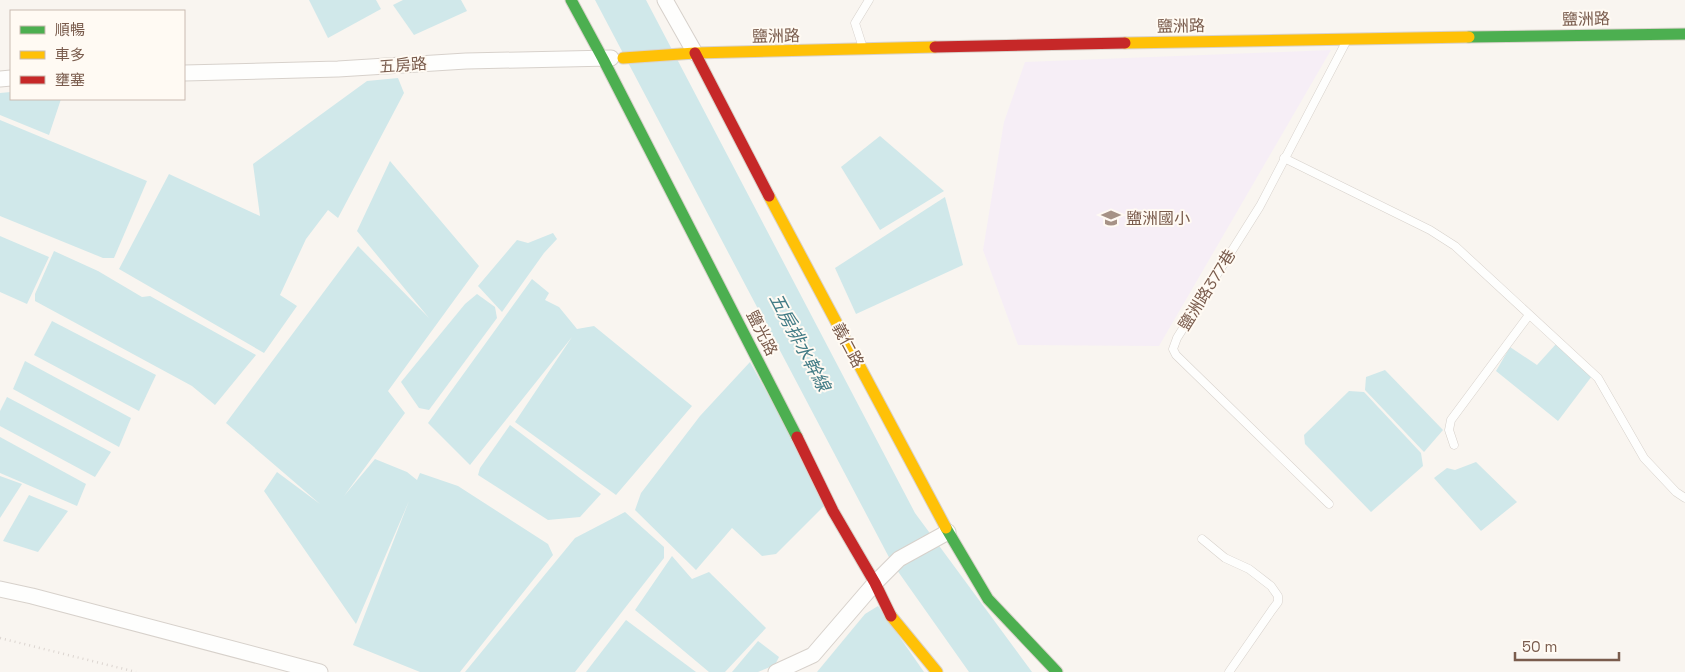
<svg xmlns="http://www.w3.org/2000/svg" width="1685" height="672" viewBox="0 0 1685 672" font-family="'Space Grotesk','Noto Sans TC',sans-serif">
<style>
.education{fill:#f6eef6}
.water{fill:#d0e8ea}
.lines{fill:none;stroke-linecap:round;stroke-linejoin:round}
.lane-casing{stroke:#d7d1cb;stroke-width:9}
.street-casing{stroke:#d7d1cb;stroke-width:17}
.fast-casing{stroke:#d9d2cb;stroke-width:13}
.slow-casing{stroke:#d9d2cb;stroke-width:13}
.jam-casing{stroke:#d9d2cb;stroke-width:13}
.path{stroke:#dcd5d0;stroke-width:2.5;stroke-dasharray:1 4;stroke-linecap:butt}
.lane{stroke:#fefefd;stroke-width:8}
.street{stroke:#fefefd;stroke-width:15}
.fast{stroke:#4caf50;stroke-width:11}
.slow{stroke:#ffc107;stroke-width:11}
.jam{stroke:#c62828;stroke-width:11}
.labels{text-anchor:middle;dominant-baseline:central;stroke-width:4;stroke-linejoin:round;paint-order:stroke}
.street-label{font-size:16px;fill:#7a5c4d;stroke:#fffaf3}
.poi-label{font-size:16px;fill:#7a5c4d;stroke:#fffaf3;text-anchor:start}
.water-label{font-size:18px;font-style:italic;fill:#437c86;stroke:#fffaf3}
</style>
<rect width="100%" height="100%" fill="#f9f5f0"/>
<path class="education" d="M1331 50 1159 346 1018 345 983 250 1004 122 1025 62Z"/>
<g class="water">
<path d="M309 0H376L381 9 328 38Z"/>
<path d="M403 0H461L467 11 414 35 393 5Z"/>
<path d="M595 0H646L915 513 1032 672H969L892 563Z"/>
<path d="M398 78 404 93 338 218 328 210 306 239 280 295 297 306 264 353 119 269 169 174 260 216 253 164 367 81Z"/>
<path d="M11 92V99H61L49 135 0 115V93Z"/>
<path d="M0 120 147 181 114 258H103L0 216Z"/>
<path d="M880 136 944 191 880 230 841 167Z"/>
<path d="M390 161 479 266 388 391 405 413 344 496 375 459 407 472 417 480 420 473 458 486 548 544 553 555 460 672H420L353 645 409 501 356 624 264 491 277 472 320 504 226 423 358 246 429 318 357 231Z"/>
<path d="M945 197 963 265 856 314 835 268Z"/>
<path d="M553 233 557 239 544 253 502 312 478 286 517 240 528 243Z"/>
<path d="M0 236 49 257 27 304 0 292Z"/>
<path d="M54 251 98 271 142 297 150 296 256 355 215 405 192 386 35 301V294Z"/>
<path d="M532 279 549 293 545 300 559 307 577 329 594 326 692 406 616 495 515 422 572 337 470 465 428 423Z"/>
<path d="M477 294 495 307 497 318 429 410 419 408 401 382 465 304Z"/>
<path d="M52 321 156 375 139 411 34 355Z"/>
<path d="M1556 344 1592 376 1558 421 1496 371 1510 347 1537 365Z"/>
<path d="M25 361 131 418 119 447 13 389Z"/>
<path d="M750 362 828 502 776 554 762 556 732 528 696 570 635 510 641 493 700 416Z"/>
<path d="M1385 370 1443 430 1424 452 1365 390 1366 377Z"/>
<path d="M1349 391 1364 392 1421 453 1423 466 1371 512 1305 444 1304 435Z"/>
<path d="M7 397 111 452 95 477 0 426V411Z"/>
<path d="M510 425 601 494 580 517 548 520 478 475 480 468Z"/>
<path d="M0 437 86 484 77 506 0 473Z"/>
<path d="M1476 462 1517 502 1481 531 1434 478 1447 468 1455 470Z"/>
<path d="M0 476 22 484 0 518Z"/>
<path d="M29 495 68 511 38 552 3 541Z"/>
<path d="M625 512 664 547V558L575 672H465L575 538Z"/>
<path d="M672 556 692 579 709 572 766 628 725 672H709L635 610Z"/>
<path d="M878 606 924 672H817L865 614Z"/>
<path d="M626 620 696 672H586Z"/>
<path d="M758 641 779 657 775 665 758 672H732Z"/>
</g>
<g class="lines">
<g class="lane-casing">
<g id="lane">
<path d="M863 48 855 23 869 0"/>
<path d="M1284 158 1430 230 1455 246 1598 378 1644 458 1676 492 1685 498"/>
<path d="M1454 445 1449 430 1451 420 1529 315"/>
<path d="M1329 504 1176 355 1173 349 1177 338 1260 206 1347 40"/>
<path d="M1202 539 1225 558 1249 569 1271 586 1278 596V602L1272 610 1229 672"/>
</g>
</g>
<g class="street-casing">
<g id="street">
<path d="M665 0 695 53"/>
<path d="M184 73 338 69 466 61 611 58"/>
<path d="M0 79 11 78"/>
<path d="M0 589 32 596 320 672"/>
<path d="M776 672 813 655 875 583 899 559 948 532"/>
</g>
</g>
<g class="fast-casing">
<g id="fast">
<path d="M571 0 603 59 797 437"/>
<path d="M1469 37 1685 34"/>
<path d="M946 528 988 599 1057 672"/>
</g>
</g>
<g class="slow-casing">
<g id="slow">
<path d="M1125 43 1469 37"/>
<path d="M623 58 695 53 935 47"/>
<path d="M769 196 946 528"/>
<path d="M891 616 937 672"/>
</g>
</g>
<g class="jam-casing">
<g id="jam">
<path d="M935 47 1125 43"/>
<path d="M695 53 769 196"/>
<path d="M797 437 833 511 875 583 891 616"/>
</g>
</g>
<path class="path" d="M0 638 136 672"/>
<use href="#lane" class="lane"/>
<use href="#street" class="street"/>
<use href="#fast" class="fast"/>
<use href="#slow" class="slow"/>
<use href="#jam" class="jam"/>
</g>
<defs>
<g id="school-bare" transform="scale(1.5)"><path d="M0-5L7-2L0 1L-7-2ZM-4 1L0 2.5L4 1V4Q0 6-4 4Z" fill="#a69286" stroke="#fffaf3" stroke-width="2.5" paint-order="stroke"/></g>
</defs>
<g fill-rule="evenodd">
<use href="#school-bare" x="1111" y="218"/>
</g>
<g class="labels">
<g class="street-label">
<text transform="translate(1586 19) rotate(-1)">鹽洲路</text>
<text transform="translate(1181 26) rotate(-1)">鹽洲路</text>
<text transform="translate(776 36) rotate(-1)">鹽洲路</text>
<text transform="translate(403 65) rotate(-4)">五房路</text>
<text transform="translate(1207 290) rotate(-58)">鹽洲路377巷</text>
<text transform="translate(762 333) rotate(63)">鹽光路</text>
<text transform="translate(848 345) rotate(62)">義仁路</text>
</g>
<g class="poi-label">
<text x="1126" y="218">鹽洲國小</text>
</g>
<g class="water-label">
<text transform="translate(800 342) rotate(62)">五房排水幹線</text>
</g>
</g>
<rect x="10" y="10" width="175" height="90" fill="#fffaf3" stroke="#cabbb1"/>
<rect x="20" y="26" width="25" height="8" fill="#4caf50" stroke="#cabbb1"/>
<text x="55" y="35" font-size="15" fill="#7a5c4d">順暢</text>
<rect x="20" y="51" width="25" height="8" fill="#ffc107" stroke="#cabbb1"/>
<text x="55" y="60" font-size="15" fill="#7a5c4d">車多</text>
<rect x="20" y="76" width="25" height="8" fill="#c62828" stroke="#cabbb1"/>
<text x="55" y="85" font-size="15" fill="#7a5c4d">壅塞</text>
<path d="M1515 652v8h104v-8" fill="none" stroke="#7a5c4d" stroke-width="2.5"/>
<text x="1522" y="652" font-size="15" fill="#7a5c4d" stroke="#fffaf3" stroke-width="4" paint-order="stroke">50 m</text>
</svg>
